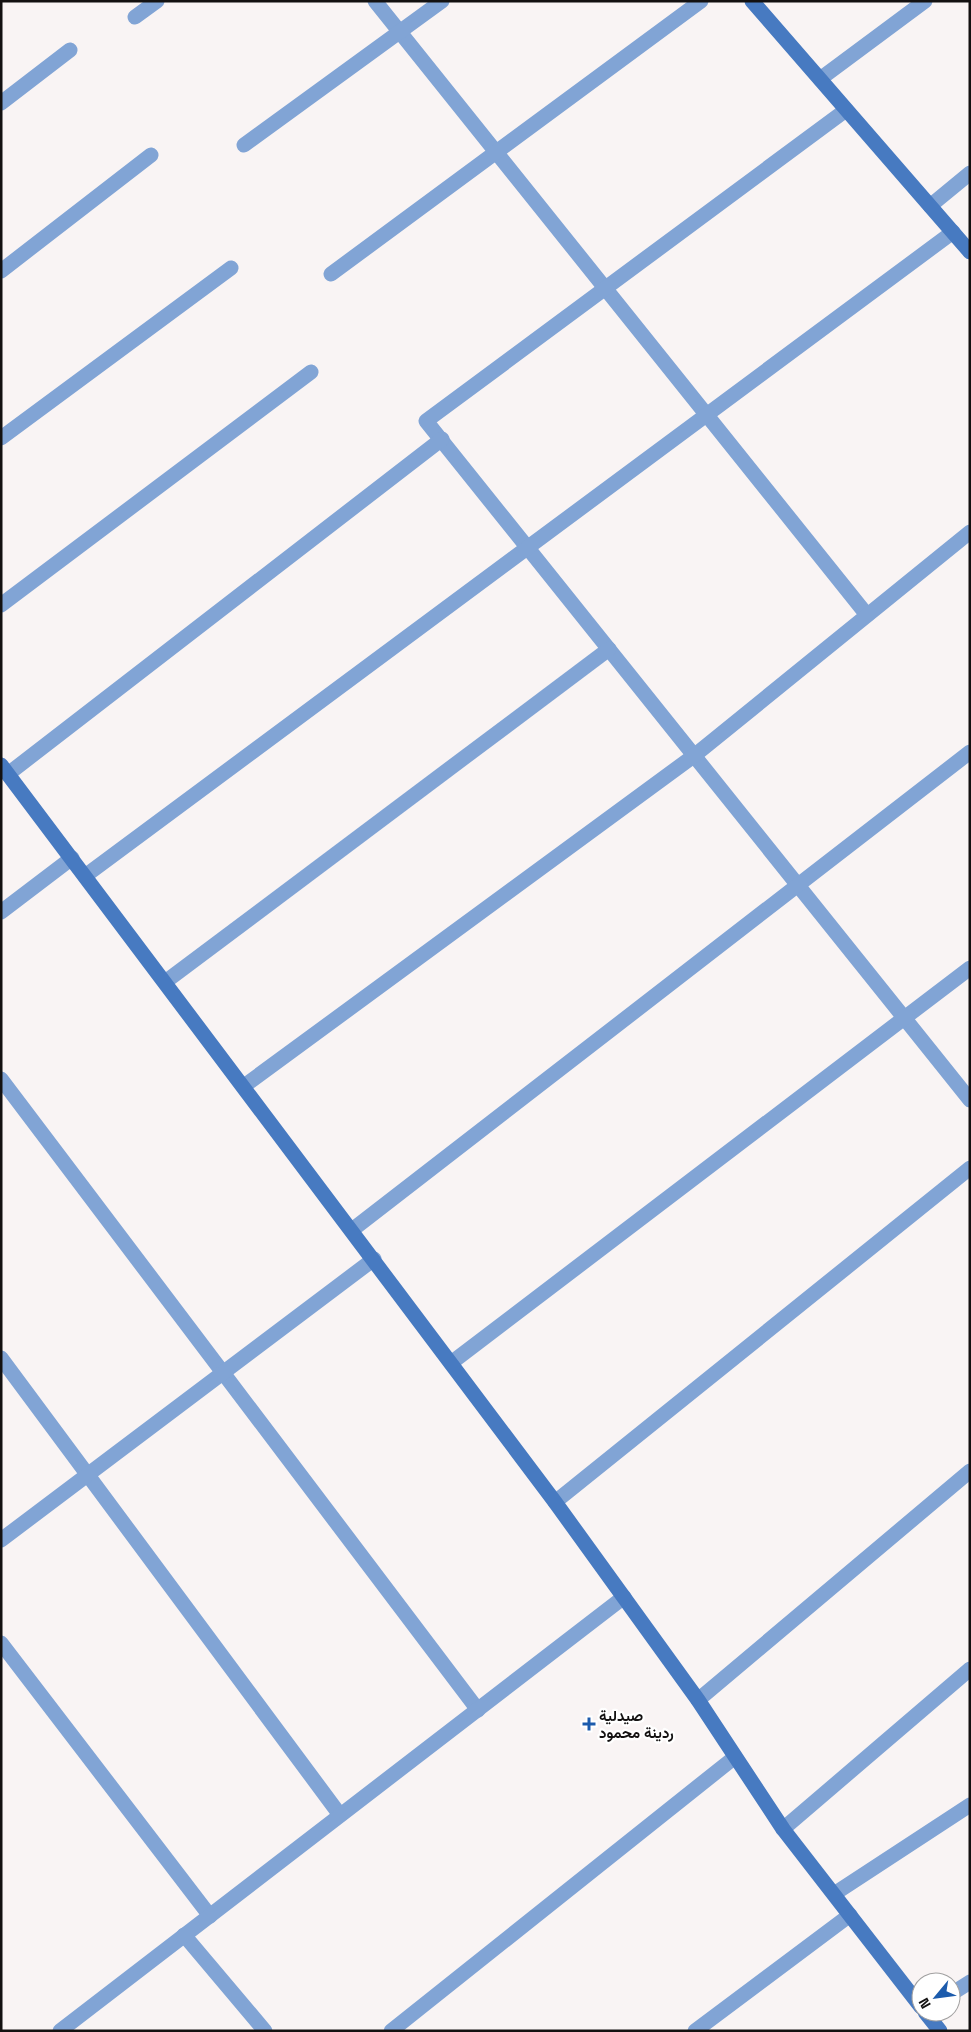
<svg xmlns="http://www.w3.org/2000/svg" width="971" height="2032" viewBox="0 0 971 2032" font-family="'Space Grotesk',Vazirmatn,sans-serif">
<style>
.lines{fill:none;stroke-linecap:round;stroke-linejoin:round}
.street{stroke:#81a4d5;stroke-width:15}
.secondary{stroke:#477ac1;stroke-width:15}
.poi-dot{fill:#1c5bac;stroke:#fff;stroke-width:2}
.labels{text-anchor:middle;dominant-baseline:central;stroke-width:4.5;stroke-linejoin:round;paint-order:stroke}
.poi-label{font-size:15px;font-weight:bold;fill:#131111;stroke:#fff;text-anchor:start}
</style>
<rect width="100%" height="100%" fill="#f9f4f4"/>
<g class="lines">
<g class="street">
<path d="M375 1 867 615"/>
<path d="M135 17 157 1"/>
<path d="M820 79 925 1"/>
<path d="M1 103 70 50"/>
<path d="M846 110 426 421 970 1100"/>
<path d="M244 145 442 1"/>
<path d="M930 206 970 173"/>
<path d="M1 271 151 155"/>
<path d="M331 274 701 1"/>
<path d="M1 438 231 268"/>
<path d="M1 605 311 372"/>
<path d="M8 774 442 439"/>
<path d="M85 876 953 232"/>
<path d="M1 912 72 858"/>
<path d="M165 982 609 649"/>
<path d="M1 1079 478 1710"/>
<path d="M244 1086 695 755 970 532"/>
<path d="M352 1230 970 752"/>
<path d="M1 1358 340 1815"/>
<path d="M451 1363 970 968"/>
<path d="M555 1502 970 1168"/>
<path d="M1 1540 374 1259"/>
<path d="M1 1643 210 1916"/>
<path d="M698 1700 970 1471"/>
<path d="M783 1829 970 1669"/>
<path d="M834 1894 970 1805"/>
<path d="M184 1935 265 2031"/>
<path d="M951 1994 970 1982"/>
<path d="M60 2031 624 1597"/>
<path d="M391 2031 735 1757"/>
<path d="M695 2031 850 1915"/>
</g>
<g class="secondary">
<path d="M752 1 970 252"/>
<path d="M1 765 555 1502 698 1700 783 1829 921 2007"/>
<path d="M925 2012 940 2031"/>
</g>
</g>
<path class="poi-dot" d="M586.5 1716.5h5v5h5v5h-5v5h-5v-5h-5v-5h5z"/>
<g class="labels">
<g class="poi-label">
<text x="599" y="1715">صيدلية<tspan x="599" dy="17">ردينة محمود</tspan></text>
</g>
</g>
<rect width="971" height="2032" fill="none" stroke="#131111" stroke-width="5"/>
<g transform="translate(936 1997) rotate(241)"><circle r="24" fill="#ffffff" stroke="#a1a0a0"/>
<path d="M0-4L9 19L0 12L-9 19Z" fill="#1c5bac"/>
<text y="-8" font-size="14" font-weight="bold" text-anchor="middle" fill="#131111">N</text>
</g>
</svg>
